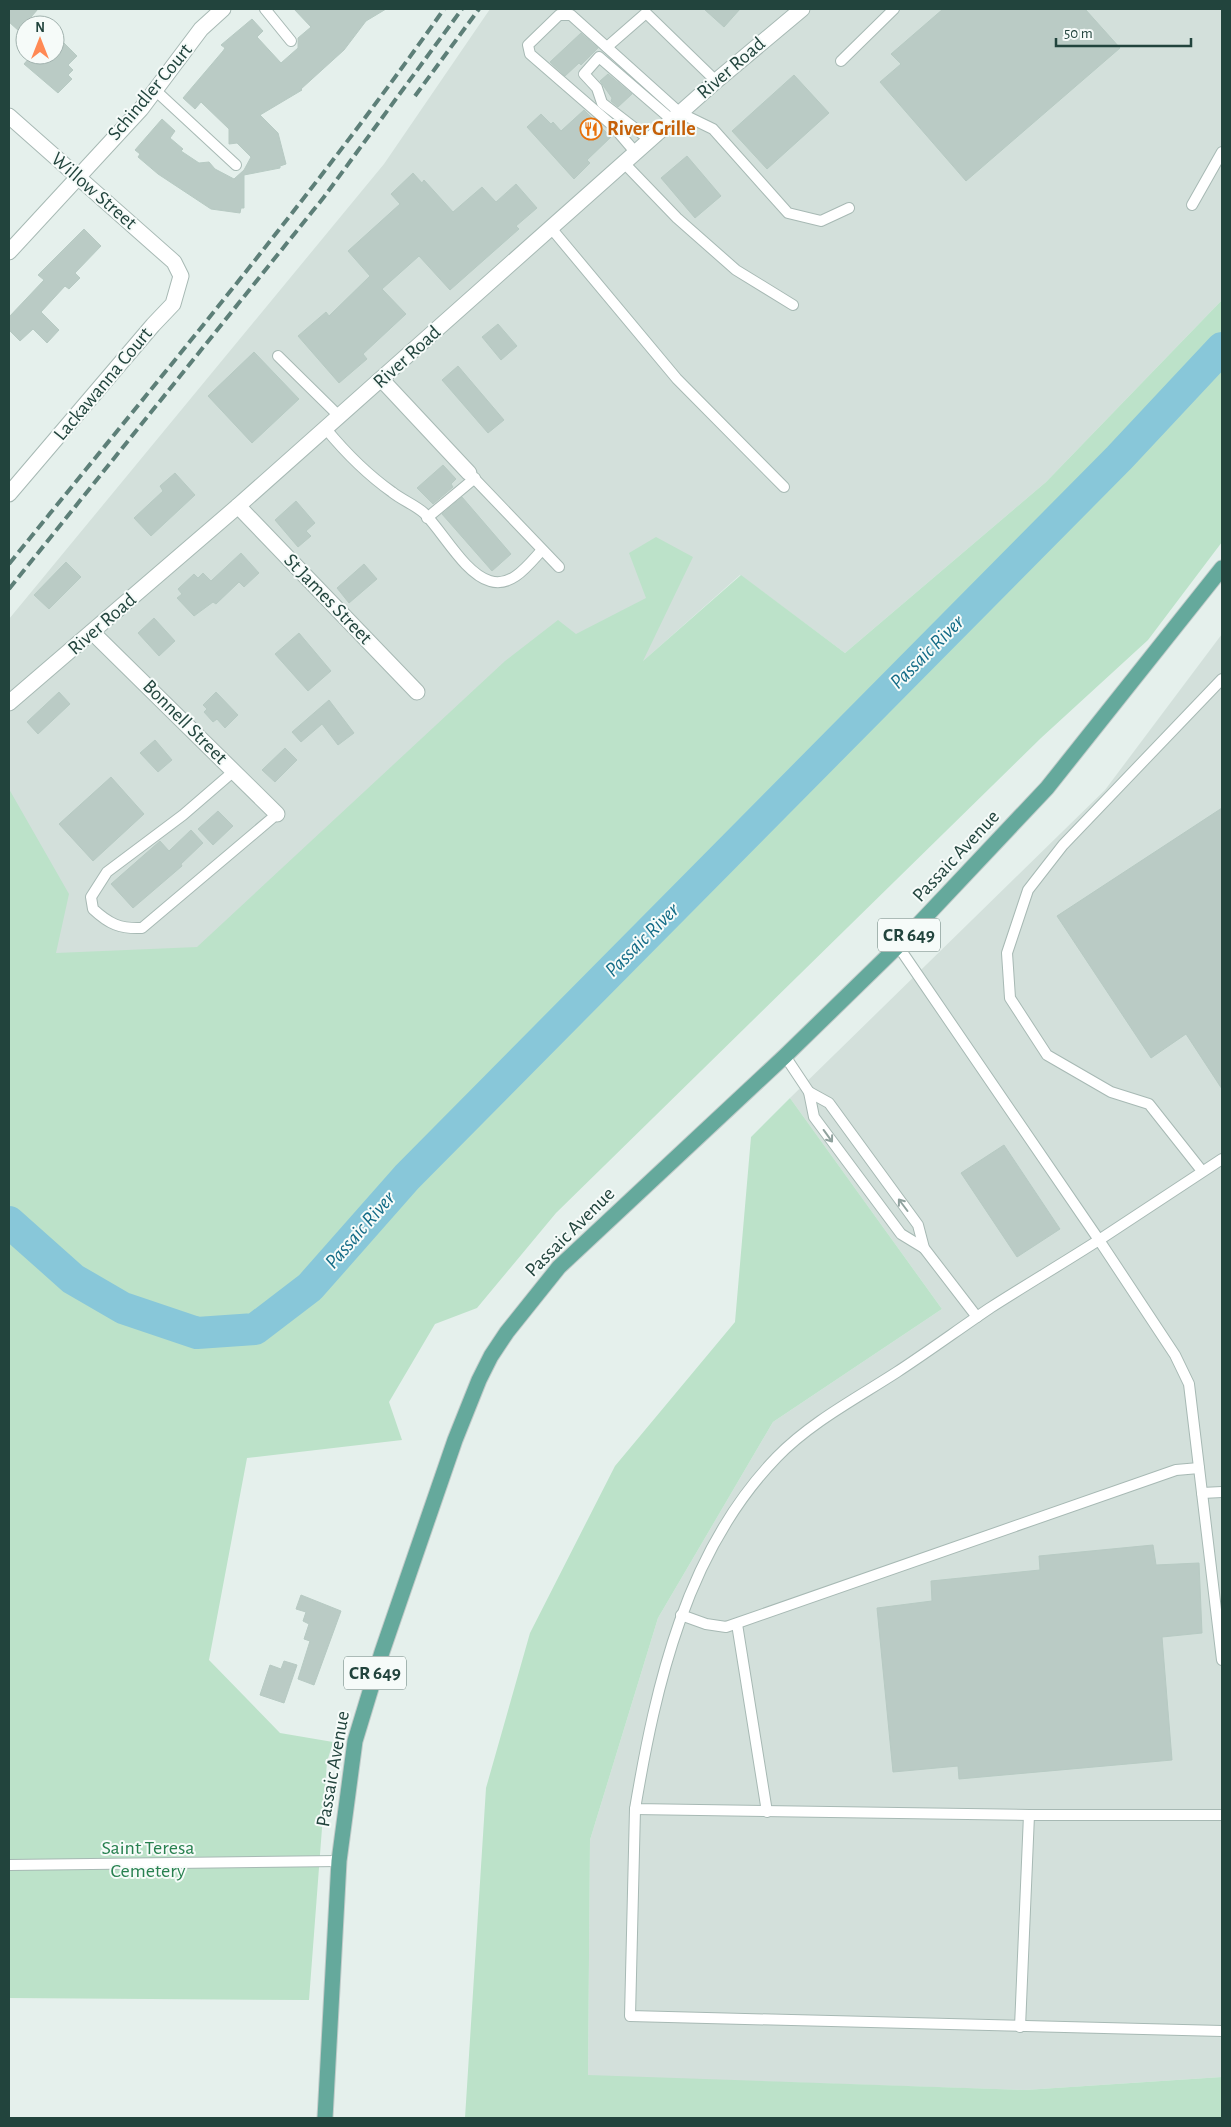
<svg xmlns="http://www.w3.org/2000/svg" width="1231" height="2127" viewBox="0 0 1231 2127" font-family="'Alegreya Sans',sans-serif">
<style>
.built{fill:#d3e0db}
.green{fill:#bce2c9}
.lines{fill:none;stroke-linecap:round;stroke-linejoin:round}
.river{stroke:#88c7d9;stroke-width:32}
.building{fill:#bacbc5;stroke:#b7cac3}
.lane-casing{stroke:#a7b9b4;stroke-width:12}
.street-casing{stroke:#a7b9b4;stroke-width:17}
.primary-casing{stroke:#c1cbc9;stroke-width:17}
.lane{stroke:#fff;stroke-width:10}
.street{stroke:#fff;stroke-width:15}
.primary{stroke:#65a99c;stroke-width:15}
.rail{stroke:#5d7f78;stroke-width:4;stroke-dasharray:10 5;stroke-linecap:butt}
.oneway{stroke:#90a29e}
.labels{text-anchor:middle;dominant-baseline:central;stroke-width:4;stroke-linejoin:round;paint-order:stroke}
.shield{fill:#f6fbf9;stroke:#627b75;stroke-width:1}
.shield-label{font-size:19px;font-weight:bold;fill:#22443d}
.street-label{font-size:20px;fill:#22443d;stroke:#f6fbf9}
.food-label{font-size:20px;font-weight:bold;fill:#c56008;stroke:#f6fbf9;text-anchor:start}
.park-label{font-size:20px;fill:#27804f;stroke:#f6fbf9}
.water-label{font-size:21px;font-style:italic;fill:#146c87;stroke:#f6fbf9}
</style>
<rect width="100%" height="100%" fill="#e5f0ec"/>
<g class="built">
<path d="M490 9H1222V300L1046 482 845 653 740 575 185 1068 9 1084V619L384 164Z"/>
<path d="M1222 634V2077L1025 2090 588 2076 590 1840 658 1618 773 1422 942 1309 790 1098 1105 790Z"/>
</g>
<g class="green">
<path d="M1222 300V542L1148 640 1041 738 556 1213 477 1308 435 1324 389 1402 402 1440 247 1458 209 1660 280 1733 333 1742 327 1762 309 2000 9 1998V789L69 894 56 953 197 947 505 661 558 620 576 634 646 598 629 553 656 537 693 557 643 661 741 575 845 653 1046 482Z"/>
<path d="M790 1098 942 1309 773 1422 658 1618 590 1840 588 2075 1025 2090 1222 2077V2118H465L486 1788 530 1633 615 1466 735 1322 751 1137Z"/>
</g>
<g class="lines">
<path class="river" d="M9 1222 73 1279 123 1308 197 1333 255 1329 310 1287 407 1177 1119 458 1222 348"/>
</g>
<g class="building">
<path d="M9 9H38L19 31 9 22Z"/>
<path d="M294 9H386L366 21 344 50 301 89 302 90 260 115 278 133 286 164 280 166V168L244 175V208H241L240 213 211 209 158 174 138 157 140 154 135 150 162 119 175 131 170 138 183 149 181 151 199 163 209 162 215 169 234 179 244 170 251 157 237 143 229 144V129L201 102 195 109 183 98 223 51 225 48 221 45 252 19 263 31 257 37 281 63 298 48V38L311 27Z"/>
<path d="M704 9H740L724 27Z"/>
<path d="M943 9H1085L1120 48 966 181 880 82 901 64 891 54Z"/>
<path d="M581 33 598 48 581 65 579 63 565 76 550 62Z"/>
<path d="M64 43 77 56 68 65 73 70 68 75 72 79 58 93 24 64 32 55H55Z"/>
<path d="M608 74 632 94 618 107 611 101 612 98 600 81Z"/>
<path d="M794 75 829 113 767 169 732 131Z"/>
<path d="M584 110 611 137 587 160 590 163 574 179 527 127 541 114 551 124 553 122 561 131Z"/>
<path d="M687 156 721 196 695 218 661 178Z"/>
<path d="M413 173 422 183 424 180 453 212 482 187 496 202 516 184 537 208 516 226 519 229 450 290 419 256 382 289 406 314 363 354 367 359 339 383 298 336 326 312 329 316 370 276 348 251 400 204 391 194Z"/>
<path d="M84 229 101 246 75 273 80 278 69 289 65 286 41 312 59 330 47 343 33 329 20 341 9 330V317L44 280 38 275Z"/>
<path d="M498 324 517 346 501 360 482 337Z"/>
<path d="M254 352 299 399 252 443 208 396Z"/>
<path d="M458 366 504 420 488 433 442 380Z"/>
<path d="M443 465 456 479 451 484 453 487 433 504 417 488Z"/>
<path d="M175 473 195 495 151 536 134 518 163 491 160 486Z"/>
<path d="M462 497 511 554 492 571 442 514Z"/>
<path d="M296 501 315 523 306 531 311 536 298 547 275 520Z"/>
<path d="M241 553 259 573 244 587 239 582 216 604 213 602 194 616 177 598 182 594 178 589 194 574 198 578 203 573 211 581Z"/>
<path d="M66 562 81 577 49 609 34 595Z"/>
<path d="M364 564 377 579 349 603 337 588Z"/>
<path d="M154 618 175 641 159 656 138 633Z"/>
<path d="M299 633 331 671 308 691 275 654Z"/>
<path d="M59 692 70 704 38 734 27 722Z"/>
<path d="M216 692 238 715 225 728 217 719 213 722 204 712 207 709 203 705Z"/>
<path d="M329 700 354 733 338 745 322 724 301 742 292 732Z"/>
<path d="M155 740 172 760 158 772 140 753Z"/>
<path d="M285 748 297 760 275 782 262 770Z"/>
<path d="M111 777 144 814 93 861 59 824Z"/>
<path d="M1222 808V1089L1186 1034 1151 1058 1057 916Z"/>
<path d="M218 811 233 826 213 845 198 829Z"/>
<path d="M191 830 203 843 181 864 182 866 133 908 111 884 160 841 169 851Z"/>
<path d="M1004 1145 1060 1229 1017 1257 961 1173Z"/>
<path d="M1153 1545 1156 1565 1199 1563 1202 1633 1162 1637 1172 1760 959 1779 958 1766 893 1772 877 1608 932 1601 931 1581 1040 1570 1039 1556Z"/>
<path d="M301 1595 341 1611 314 1685 298 1679 310 1641 304 1639 309 1624 303 1621 306 1612 296 1609Z"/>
<path d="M284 1661 297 1665 284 1703 260 1695 270 1665 281 1669Z"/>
</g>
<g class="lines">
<g class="lane-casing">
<g id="lane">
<path d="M265 9 291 41"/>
<path d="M607 47 646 13 716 81"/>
<path d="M841 61 894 9"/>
<path d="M155 90 236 165"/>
<path d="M650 140 602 103 597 88 584 74 599 57 672 120"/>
<path d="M636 153 613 126 530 54 528 45 559 15H571L680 113 713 129 788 213 821 221 849 208"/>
<path d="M624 163 677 218 736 270 793 305"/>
<path d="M1192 205 1222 152"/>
<path d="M551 228 677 379 784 487"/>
<path d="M278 356 340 417"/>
<path d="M326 429C345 452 368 475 392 492 402 500 415 505 424 513 443 532 465 574 490 581 512 588 529 564 542 550"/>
<path d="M469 473 559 567"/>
<path d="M427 518 475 478"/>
<path d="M234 771 183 815 107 872 91 897 93 909C109 924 120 929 142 928L277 814"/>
<path d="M898 946 1099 1240 1222 1159"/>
<path d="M785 1056 809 1092 814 1117 901 1234 924 1248"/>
<path d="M809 1092 829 1103 918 1225 924 1248 977 1317"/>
<path d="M1202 1171 1149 1104 1111 1092 1047 1055 1010 998 1007 953 1028 890 1063 845 1222 679"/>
<path d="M1202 1493 1222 1492"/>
<path d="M681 1615 706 1624 726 1627 1176 1470 1199 1468"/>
<path d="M737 1624 767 1812"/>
<path d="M1222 1660 1189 1384 1175 1355 1099 1240C1063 1263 1026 1285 990 1308 959 1329 929 1351 897 1372 857 1398 811 1422 777 1457 686 1551 656 1684 635 1809L1029 1815H1222"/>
<path d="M635 1809 630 2016 1222 2031"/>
<path d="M9 1865 339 1861"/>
<path d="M1020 2027 1029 1815"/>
</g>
</g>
<g class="street-casing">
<g id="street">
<path d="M9 116 174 262 181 276 173 304 153 325 9 494"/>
<path d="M9 252 141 109 201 29 223 9"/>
<path d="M382 380 469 473"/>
<path d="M238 506 417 692"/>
<path d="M92 632 277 814"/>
<path d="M9 703 238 506 716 81 802 9"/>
</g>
</g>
<g class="primary-casing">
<path id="primary" d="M325 2118 339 1861 355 1741 382 1652 455 1440 479 1380 491 1356 507 1332 559 1267 785 1056 898 946 1047 788 1222 568"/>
</g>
<use href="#lane" class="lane"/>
<use href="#street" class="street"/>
<use href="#primary" class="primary"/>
<g class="rail">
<path d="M415 96 479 9"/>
<path d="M9 564C157 381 309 201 444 9"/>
<path d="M9 589 324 197 462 9"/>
</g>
</g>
<defs><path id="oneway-shaft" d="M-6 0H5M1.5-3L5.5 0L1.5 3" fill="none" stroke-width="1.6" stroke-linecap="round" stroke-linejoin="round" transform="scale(1.25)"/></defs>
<g class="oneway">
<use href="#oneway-shaft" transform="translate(828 1136) rotate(54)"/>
<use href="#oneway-shaft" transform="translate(903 1205) rotate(-127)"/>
</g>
<defs>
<g id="restaurant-ring" transform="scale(1.125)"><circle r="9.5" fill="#f6fbf9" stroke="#e8710a" stroke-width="1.5"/><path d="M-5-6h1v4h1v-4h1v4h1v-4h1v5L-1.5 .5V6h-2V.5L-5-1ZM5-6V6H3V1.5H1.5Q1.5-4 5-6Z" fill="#e8710a"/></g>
</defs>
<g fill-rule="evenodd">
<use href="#restaurant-ring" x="591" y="129"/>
</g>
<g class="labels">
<g class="shield">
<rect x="878" y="918.5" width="62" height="33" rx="4"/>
<rect x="344" y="1656.5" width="62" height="33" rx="4"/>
</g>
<g class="shield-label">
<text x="909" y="935">CR 649</text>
<text x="375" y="1673">CR 649</text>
</g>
<g class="street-label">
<text transform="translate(731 68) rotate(-41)">River Road</text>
<text transform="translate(150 92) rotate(-50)">Schindler Court</text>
<text transform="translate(94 191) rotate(41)">Willow Street</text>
<text transform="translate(407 357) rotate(-42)">River Road</text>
<text transform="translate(103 384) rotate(-50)">Lackawanna Court</text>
<text transform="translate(328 599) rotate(46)">St James Street</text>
<text transform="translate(102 624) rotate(-41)">River Road</text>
<text transform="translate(185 722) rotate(45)">Bonnell Street</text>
<text transform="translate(956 856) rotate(-47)">Passaic Avenue</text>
<text transform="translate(570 1232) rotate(-45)">Passaic Avenue</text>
<text transform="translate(333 1769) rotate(-80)">Passaic Avenue</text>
</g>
<g class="food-label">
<text x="607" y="129">River Grille</text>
</g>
<g class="park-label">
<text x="148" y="1848">Saint Teresa<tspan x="148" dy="23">Cemetery</tspan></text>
</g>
<g class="water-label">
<text transform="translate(927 652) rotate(-45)">Passaic River</text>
<text transform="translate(642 940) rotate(-45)">Passaic River</text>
<text transform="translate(360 1230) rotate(-49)">Passaic River</text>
</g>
</g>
<rect width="1231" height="2127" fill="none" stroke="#22443d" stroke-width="20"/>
<g transform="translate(40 40)"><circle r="24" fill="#f6fbf9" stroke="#a1b2ae"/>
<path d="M0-4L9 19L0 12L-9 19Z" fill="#ff8954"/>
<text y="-8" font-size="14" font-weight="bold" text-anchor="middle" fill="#22443d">N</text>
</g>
<path d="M1056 38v8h135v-8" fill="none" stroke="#22443d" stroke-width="2.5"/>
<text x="1064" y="38" font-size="15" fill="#22443d" stroke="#f6fbf9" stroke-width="4" paint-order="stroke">50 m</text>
</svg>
